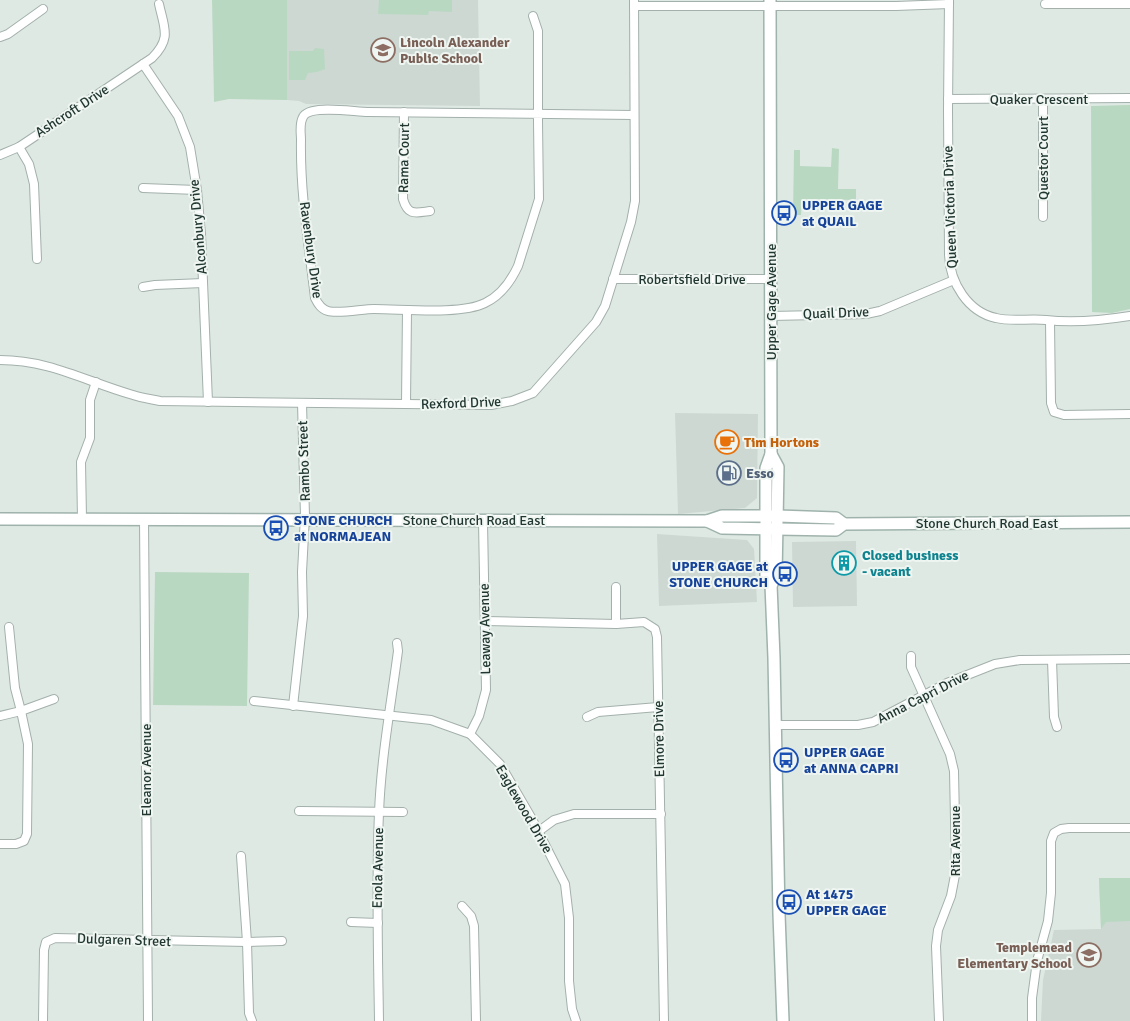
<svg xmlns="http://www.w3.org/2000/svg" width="1130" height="1021" viewBox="0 0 1130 1021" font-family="Signika,sans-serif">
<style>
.built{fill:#cdd8d3}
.green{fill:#b9d8c1}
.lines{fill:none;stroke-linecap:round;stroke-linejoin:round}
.minor-casing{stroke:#a3b0ab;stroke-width:10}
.secondary-casing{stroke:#9fb3ac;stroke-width:14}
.minor{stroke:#fff;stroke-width:8}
.secondary{stroke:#fff;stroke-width:11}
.labels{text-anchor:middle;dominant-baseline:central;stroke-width:4;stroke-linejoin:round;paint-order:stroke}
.education-label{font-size:14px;font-weight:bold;fill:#785e54;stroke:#eff6f2;text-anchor:start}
.street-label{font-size:14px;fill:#223731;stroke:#eff6f2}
.transit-label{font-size:14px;font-weight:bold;fill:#164399;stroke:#eff6f2;text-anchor:start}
.food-label{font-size:14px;font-weight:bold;fill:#c56008;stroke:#eff6f2;text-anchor:start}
.service-label{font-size:14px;font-weight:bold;fill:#4e5e75;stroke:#eff6f2;text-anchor:start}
.culture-label{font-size:14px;font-weight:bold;fill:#0d838f;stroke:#eff6f2;text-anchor:start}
</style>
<rect width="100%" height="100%" fill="#dfe9e4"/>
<g class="built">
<path d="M287 0H478L480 106 306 104 299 101 287 100Z"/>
<path d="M675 413 758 414 757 498 745 508 678 514Z"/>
<path d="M657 534 747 540 754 549 757 602 659 606Z"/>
<path d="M856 541 857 606 793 607 792 542Z"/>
<path d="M1099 878H1130V1021H1041L1043 980 1054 930 1101 929Z"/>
</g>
<g class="green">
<path d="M212 0H287V100L229 99 214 102Z"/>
<path d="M379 0H452V12L429 11 428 15 378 14Z"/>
<path d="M315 48 324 49 325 69 317 72 308 73 305 80H289V51H313Z"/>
<path d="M1130 105V309L1112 313 1092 312 1091 106Z"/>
<path d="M832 148 839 149 838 189H856V200L802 199 801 215H793L794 150H800V166L831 167Z"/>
<path d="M155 572 249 573 247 706 153 705Z"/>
<path d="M1099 878H1130V921L1106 922 1101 929Z"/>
</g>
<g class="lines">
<g class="minor-casing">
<g id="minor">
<path d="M949 0 948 110 949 255C950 283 968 312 996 318 1012 322 1030 318 1046 320 1071 323 1105 320 1130 316"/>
<path d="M1045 4H1130"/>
<path d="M634 6H896L949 4"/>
<path d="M533 16 538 31V122L539 199 518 266C511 281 500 296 485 303 461 315 404 309 374 309 363 309 338 314 328 311 321 309 318 304 315 298 309 246 300 193 301 140 301 133 299 124 303 117 309 104 354 112 368 112 456 113 545 114 634 115"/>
<path d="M0 37 8 34 43 9"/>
<path d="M143 64 178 116 190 147 197 190 201 234 208 402"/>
<path d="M948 99 1130 98"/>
<path d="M404 112 403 199C408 216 415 213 430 211"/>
<path d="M19 147 29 164 34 184 37 259"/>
<path d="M0 155 19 147 152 58C172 38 164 28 159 4"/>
<path d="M143 188 197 190"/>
<path d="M1043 217V99"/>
<path d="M613 279H772"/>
<path d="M143 287 155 285 203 283"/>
<path d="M771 316 866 314 880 311 954 280"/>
<path d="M1050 321 1051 403 1054 412 1064 415 1130 414"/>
<path d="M0 360C50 360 87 382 133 395 142 398 151 399 160 401L491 405 512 401 533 393 596 322 605 306 631 222 635 201 634 0"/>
<path d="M406 404 407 310"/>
<path d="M82 519 81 462 90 438V400L96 382"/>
<path d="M144 519 148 1021"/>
<path d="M616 587V624"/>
<path d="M486 621 616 624 644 622 655 629 657 637 664 1021"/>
<path d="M911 656V667L950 754 954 771 956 870 951 896 938 930 936 946 939 1021"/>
<path d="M1052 660 1054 717 1057 727"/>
<path d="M254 701 431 720 470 734 500 764 532 819 565 884 569 918V981L572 1009 576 1021"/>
<path d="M293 706 303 616 302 572 305 516 302 403"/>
<path d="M0 716 21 711 54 699"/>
<path d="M587 717 598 712 658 707"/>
<path d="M776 725H858L873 722 947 683 995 664 1020 660 1130 659"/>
<path d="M470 734 479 716 486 690 483 521"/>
<path d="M299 811 403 812"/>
<path d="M539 831 554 820 574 814H661"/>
<path d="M0 844H16L24 841 27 834 28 744 21 711 15 688 9 627"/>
<path d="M241 856 247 942 249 1013 252 1021"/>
<path d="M462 906 471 916 474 926 476 1021"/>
<path d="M351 922 378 923"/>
<path d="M43 1021 44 950 46 942 55 938 247 942 282 941"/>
<path d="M379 1021C378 952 376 882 379 813 381 759 391 704 398 651L397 643"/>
<path d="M1032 1021V998L1037 961 1048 921 1051 893V841L1054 833 1061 829 1069 828H1130"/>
</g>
</g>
<g class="secondary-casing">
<g id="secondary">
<path d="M770 0 771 454 766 468V577L771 585 774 658 779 914 783 1021"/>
<path d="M0 519 701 521H707L722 528 836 530 844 524 1130 522"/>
<path d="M707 521 722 516H778L836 518 844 524"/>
<path d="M771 585 776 577 778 467 771 454"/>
</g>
</g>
<use href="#minor" class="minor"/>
<use href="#secondary" class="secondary"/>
</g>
<defs>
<g id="school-ring" transform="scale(1.25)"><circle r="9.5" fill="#eff6f2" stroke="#8d6e63" stroke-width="1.5"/><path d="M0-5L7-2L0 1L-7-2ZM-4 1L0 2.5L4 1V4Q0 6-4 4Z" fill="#8d6e63"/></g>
<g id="bus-ring" transform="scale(1.25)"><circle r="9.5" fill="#eff6f2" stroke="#1a4fb4" stroke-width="1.5"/><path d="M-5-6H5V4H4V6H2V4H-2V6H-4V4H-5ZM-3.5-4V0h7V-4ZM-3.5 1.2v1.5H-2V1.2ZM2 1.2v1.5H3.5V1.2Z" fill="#1a4fb4"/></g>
<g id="cafe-ring" transform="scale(1.25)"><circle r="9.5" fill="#eff6f2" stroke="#e8710a" stroke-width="1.5"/><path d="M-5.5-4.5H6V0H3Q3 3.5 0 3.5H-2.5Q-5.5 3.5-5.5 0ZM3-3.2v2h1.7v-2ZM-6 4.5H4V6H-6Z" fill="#e8710a"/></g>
<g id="fuel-ring" transform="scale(1.25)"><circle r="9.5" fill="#eff6f2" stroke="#5c6f8a" stroke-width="1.5"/><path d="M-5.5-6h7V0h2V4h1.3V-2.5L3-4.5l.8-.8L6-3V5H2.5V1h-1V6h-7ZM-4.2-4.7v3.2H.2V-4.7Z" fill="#5c6f8a"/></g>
<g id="building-ring" transform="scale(1.25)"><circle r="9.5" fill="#eff6f2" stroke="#0f9aa8" stroke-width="1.5"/><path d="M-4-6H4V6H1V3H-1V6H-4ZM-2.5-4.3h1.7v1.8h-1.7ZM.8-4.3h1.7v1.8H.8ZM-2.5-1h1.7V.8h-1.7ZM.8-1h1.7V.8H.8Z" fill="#0f9aa8"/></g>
</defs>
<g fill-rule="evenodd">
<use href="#school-ring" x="383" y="50"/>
<use href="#bus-ring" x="784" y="213"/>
<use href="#cafe-ring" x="727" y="442"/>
<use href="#fuel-ring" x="729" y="473"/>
<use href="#bus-ring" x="276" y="528"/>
<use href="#building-ring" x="844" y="563"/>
<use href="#bus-ring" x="785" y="574"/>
<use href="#bus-ring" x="786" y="760"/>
<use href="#bus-ring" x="789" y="902"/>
<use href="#school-ring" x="1089" y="955"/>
</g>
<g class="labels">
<g class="education-label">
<text x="400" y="42">Lincoln Alexander<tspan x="400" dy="16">Public School</tspan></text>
<text x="1072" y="947" text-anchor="end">Templemead<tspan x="1072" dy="16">Elementary School</tspan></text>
</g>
<g class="street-label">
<text x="1039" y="99">Quaker Crescent</text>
<text transform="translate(72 111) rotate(-33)">Ashcroft Drive</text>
<text transform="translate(404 158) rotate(-89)">Rama Court</text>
<text transform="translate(1043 158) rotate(-90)">Questor Court</text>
<text transform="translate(950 207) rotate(-92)">Queen Victoria Drive</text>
<text transform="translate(198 227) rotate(-95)">Alconbury Drive</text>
<text transform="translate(311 250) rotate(82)">Ravenbury Drive</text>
<text x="692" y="279">Robertsfield Drive</text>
<text transform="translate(771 302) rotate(-90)">Upper Gage Avenue</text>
<text transform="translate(836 313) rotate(-2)">Quail Drive</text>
<text transform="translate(461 403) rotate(-2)">Rexford Drive</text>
<text transform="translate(304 461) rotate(-92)">Rambo Street</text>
<text x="474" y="520">Stone Church Road East</text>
<text x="987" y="523">Stone Church Road East</text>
<text transform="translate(485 629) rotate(-91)">Leaway Avenue</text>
<text transform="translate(923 697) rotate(-27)">Anna Capri Drive</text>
<text transform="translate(659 739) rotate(-91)">Elmore Drive</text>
<text transform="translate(146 770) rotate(-90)">Eleanor Avenue</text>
<text transform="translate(524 809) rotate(60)">Eaglewood Drive</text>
<text transform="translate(955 841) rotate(-90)">Rita Avenue</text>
<text transform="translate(378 868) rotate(-89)">Enola Avenue</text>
<text transform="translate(124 940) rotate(2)">Dulgaren Street</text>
</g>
<g class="transit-label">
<text x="802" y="205">UPPER GAGE<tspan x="802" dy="16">at QUAIL</tspan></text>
<text x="294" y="520">STONE CHURCH<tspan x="294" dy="16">at NORMAJEAN</tspan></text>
<text x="768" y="566" text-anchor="end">UPPER GAGE at<tspan x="768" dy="16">STONE CHURCH</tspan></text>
<text x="804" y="752">UPPER GAGE<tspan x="804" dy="16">at ANNA CAPRI</tspan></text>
<text x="806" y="894">At 1475<tspan x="806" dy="16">UPPER GAGE</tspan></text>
</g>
<g class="food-label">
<text x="744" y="442">Tim Hortons</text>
</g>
<g class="service-label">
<text x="746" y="473">Esso</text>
</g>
<g class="culture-label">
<text x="862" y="555">Closed business<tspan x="862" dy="16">- vacant</tspan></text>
</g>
</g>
</svg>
